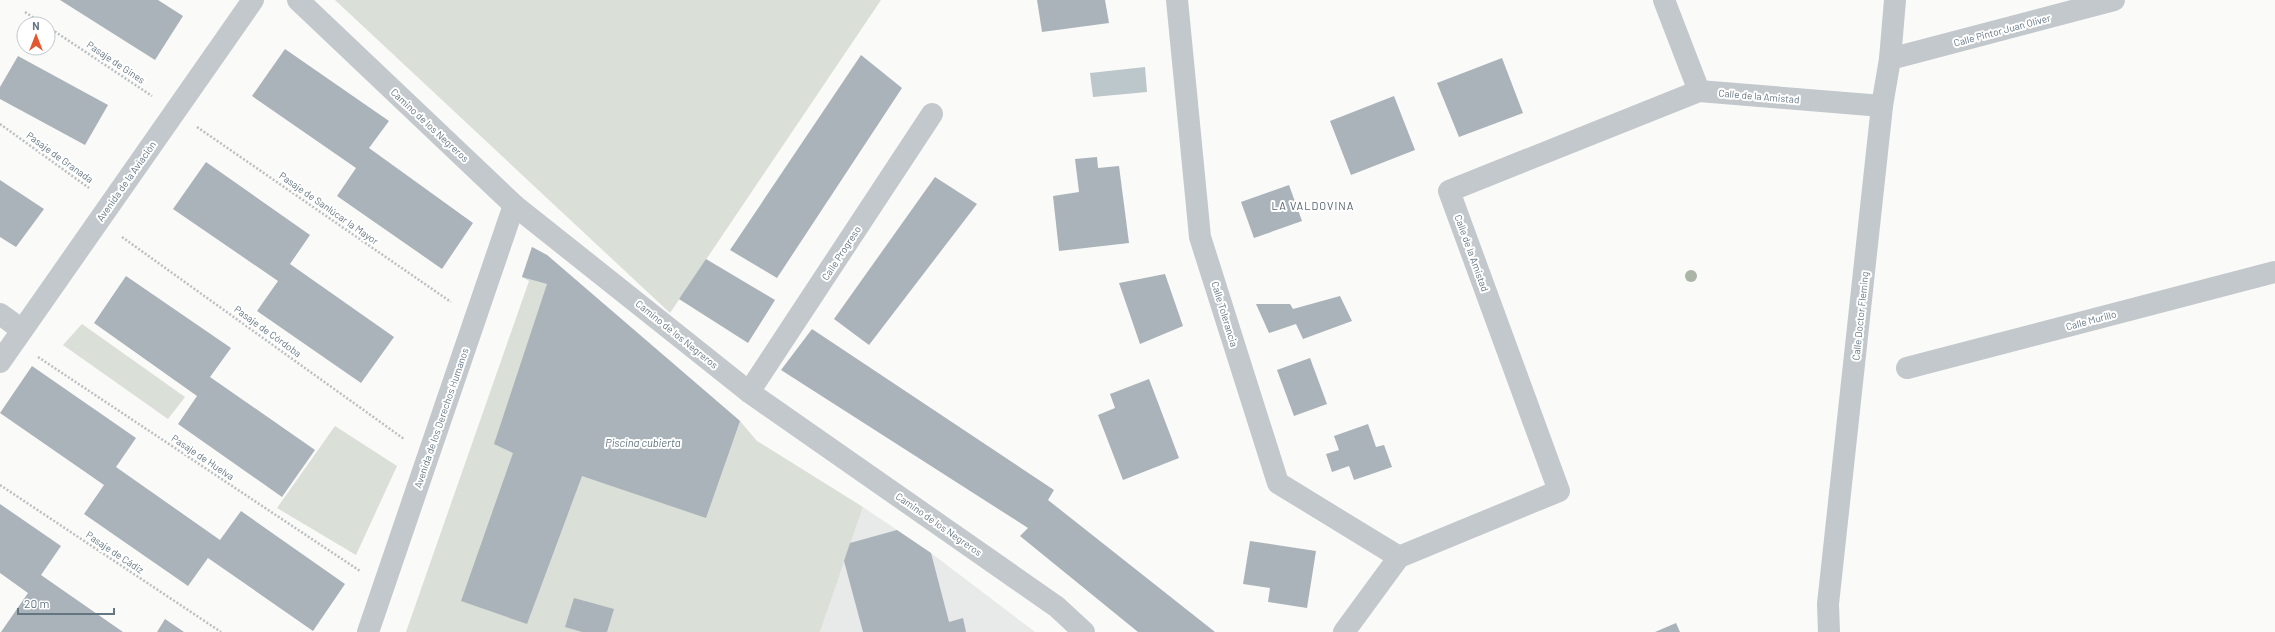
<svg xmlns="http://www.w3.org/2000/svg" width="2275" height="632" viewBox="0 0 2275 632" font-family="Barlow,sans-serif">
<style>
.built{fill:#e8e9e9}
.green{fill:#dadfd7}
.water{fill:#bbc7cb}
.building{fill:#aab3b9}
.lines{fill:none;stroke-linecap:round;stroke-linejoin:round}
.path{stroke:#bbbfc2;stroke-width:2.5;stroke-dasharray:2 2;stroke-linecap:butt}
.minor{stroke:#c3c8cc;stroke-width:22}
.tree{fill:#aab4a7}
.labels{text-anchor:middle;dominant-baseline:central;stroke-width:4;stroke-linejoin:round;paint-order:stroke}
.street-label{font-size:10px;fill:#657683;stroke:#fff}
.neighbourhood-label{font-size:11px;letter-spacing:1px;fill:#57646e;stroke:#fff}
.water-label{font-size:11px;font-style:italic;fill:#60757c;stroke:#fff}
</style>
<rect width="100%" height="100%" fill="#fafaf8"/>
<path class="built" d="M863 507 931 553 1035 632H820Z"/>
<g class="green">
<path d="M335 0H881L670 313Z"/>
<path d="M532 247 547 255 740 421 757 441 863 507 820 632H406L529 281 522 277Z"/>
<path d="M82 324 185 397 168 419 63 345Z"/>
<path d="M335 426 397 466 356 555 277 508Z"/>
</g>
<path class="water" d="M1145 67 1147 92 1093 97 1090 73Z"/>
<g class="building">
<path d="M60 0H158L183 16 155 60Z"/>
<path d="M1037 0H1105L1109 23 1042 32Z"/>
<path d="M285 49 389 121 369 148 473 223 442 269 337 196 356 168 252 96Z"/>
<path d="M861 55 902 88 777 278 730 250Z"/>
<path d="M18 56 108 105 85 145 0 99V87Z"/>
<path d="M1502 58 1523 113 1459 137 1437 83Z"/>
<path d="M1394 96 1415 150 1351 175 1330 121Z"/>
<path d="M1097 157 1098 168 1119 166 1129 243 1059 251 1053 196 1079 192 1075 159Z"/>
<path d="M206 162 310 235 290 264 394 337 361 383 257 311 278 281 173 209Z"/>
<path d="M935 177 977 204 869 345 834 319Z"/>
<path d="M0 180 44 209 16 247 0 237Z"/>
<path d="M1289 185 1302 221 1254 238 1241 202Z"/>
<path d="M532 247 547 255 740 421 706 518 582 476 527 624 461 601 513 453 494 444 547 284 522 277Z"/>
<path d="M706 259 775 300 748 343 679 299Z"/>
<path d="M1165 274 1183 326 1140 344 1119 283Z"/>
<path d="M126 276 231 348 210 377 315 450 282 497 178 424 197 396 94 323Z"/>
<path d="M1340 296 1352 321 1303 339 1296 324 1269 333 1256 304H1290L1293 309Z"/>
<path d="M812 329 1054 490 1048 500 1215 632H1138L1020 536 1028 528 781 370Z"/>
<path d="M1310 358 1327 404 1294 416 1277 370Z"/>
<path d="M32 366 136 438 116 467 220 540 241 511 345 584 313 631 208 558 188 586 84 514 104 485 0 413Z"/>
<path d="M1149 379 1179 458 1123 480 1098 415 1115 408 1110 394Z"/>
<path d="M1368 424 1376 447 1384 445 1392 467 1354 480 1349 466 1332 472 1326 454 1339 450 1334 436Z"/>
<path d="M0 504 61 546 41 575 123 632H1L28 593 0 573Z"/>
<path d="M897 530 931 553 949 622 963 618 966 632H863L844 561 850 543Z"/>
<path d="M1250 541 1316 551 1307 608 1268 602 1270 588 1243 584Z"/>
<path d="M574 598 614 609 607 632H582L565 627Z"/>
<path d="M165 619 184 632H157Z"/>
<path d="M1676 623 1680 632H1655Z"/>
</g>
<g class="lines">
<g class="path">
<path d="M25 12 43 24"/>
<path d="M48 27 152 96"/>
<path d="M0 124 89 188"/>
<path d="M197 127 451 302"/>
<path d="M122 237 404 439"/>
<path d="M38 357 360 571"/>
<path d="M0 485 221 632"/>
</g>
<g class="minor">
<path d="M298 0 514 205 749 392 1057 607 1084 632"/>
<path d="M1177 0 1200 237 1278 483 1399 557"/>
<path d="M1664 0 1699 91"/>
<path d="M1890 59 2114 0"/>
<path d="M0 314 22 330"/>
<path d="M0 362 253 0"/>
<path d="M1907 368 2275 272"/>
<path d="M749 392 932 114"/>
<path d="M368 632 514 205"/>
<path d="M1344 632 1399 557 1559 491 1449 191 1699 91 1882 106"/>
<path d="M1829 632 1828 604 1882 106 1890 59 1895 0"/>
</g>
</g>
<circle class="tree" cx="1691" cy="276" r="6"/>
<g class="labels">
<g class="street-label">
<text transform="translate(2002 30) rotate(-15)">Calle Pintor Juan Oliver</text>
<text transform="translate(116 62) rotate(34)">Pasaje de Gines</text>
<text transform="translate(1759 96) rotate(5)">Calle de la Amistad</text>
<text transform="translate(430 125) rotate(43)">Camino de los Negreros</text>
<text transform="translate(60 157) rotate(36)">Pasaje de Granada</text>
<text transform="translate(126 181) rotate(-55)">Avenida de la Aviación</text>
<text transform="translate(329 208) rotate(35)">Pasaje de Sanlúcar la Mayor</text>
<text transform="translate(841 253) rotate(-57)">Calle Progreso</text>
<text transform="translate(1472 253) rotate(70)">Calle de la Amistad</text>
<text transform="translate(1225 314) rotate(73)">Calle Tolerancia</text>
<text transform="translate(1860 316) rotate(-84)">Calle Doctor Fleming</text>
<text transform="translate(2091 320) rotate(-15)">Calle Murillo</text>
<text transform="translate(268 331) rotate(36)">Pasaje de Córdoba</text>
<text transform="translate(677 334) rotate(39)">Camino de los Negreros</text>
<text transform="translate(441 418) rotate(-71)">Avenida de los Derechos Humanos</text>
<text transform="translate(203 457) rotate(34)">Pasaje de Huelva</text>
<text transform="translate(939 524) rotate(35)">Camino de los Negreros</text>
<text transform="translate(115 552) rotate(34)">Pasaje de Cádiz</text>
</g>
<g class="neighbourhood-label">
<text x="1313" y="205">LA VALDOVINA</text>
</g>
<g class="water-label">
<text x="643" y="442">Piscina cubierta</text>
</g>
</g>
<g transform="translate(36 36)"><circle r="19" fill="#ffffff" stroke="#c1c8cd"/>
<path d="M0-3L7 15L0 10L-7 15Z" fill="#e4572e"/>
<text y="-6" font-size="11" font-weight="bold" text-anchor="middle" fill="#657683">N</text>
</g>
<path d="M18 608v6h96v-6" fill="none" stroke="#657683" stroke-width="2"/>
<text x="24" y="608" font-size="12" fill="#657683" stroke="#ffffff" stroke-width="3" paint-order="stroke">20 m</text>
</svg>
